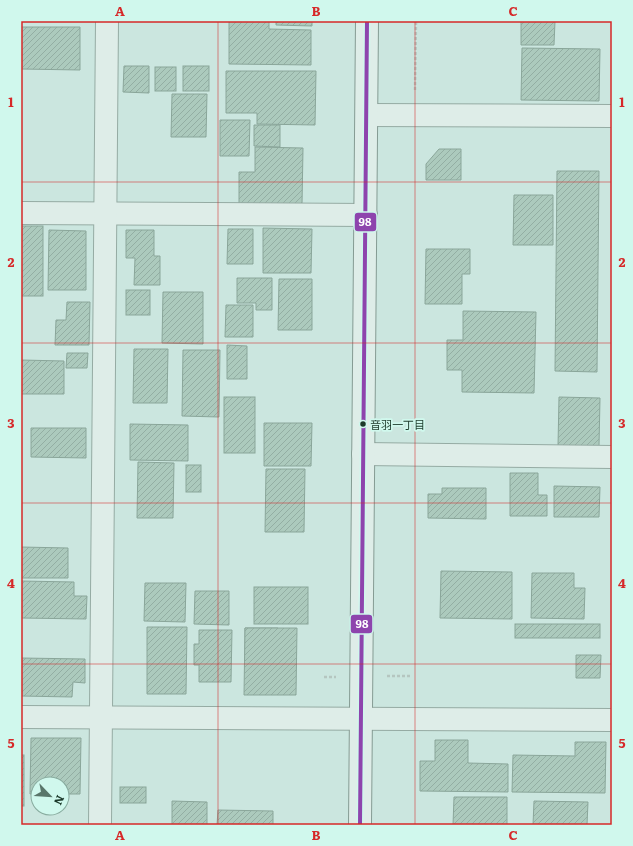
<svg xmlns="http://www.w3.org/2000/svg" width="633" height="846" viewBox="0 0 633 846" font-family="Literata,'Noto Sans JP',serif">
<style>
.building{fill:url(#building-hatch);stroke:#8aa69a}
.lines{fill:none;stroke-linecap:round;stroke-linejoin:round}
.street-casing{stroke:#95aba3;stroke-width:24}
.secondary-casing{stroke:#859b93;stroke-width:24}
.path{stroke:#b5c6c0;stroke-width:2.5;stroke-dasharray:3 2;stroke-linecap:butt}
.street{stroke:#deede8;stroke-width:22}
.secondary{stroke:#deede8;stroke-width:22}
.bus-1-casing{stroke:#d0f8ed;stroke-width:7}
.bus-1{stroke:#8e44ad;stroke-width:4}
.grid{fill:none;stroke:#d62828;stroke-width:1;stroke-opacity:0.55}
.bus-dot{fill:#1c3a2b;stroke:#d0f8ed;stroke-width:1.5}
.labels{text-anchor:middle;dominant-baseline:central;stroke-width:3.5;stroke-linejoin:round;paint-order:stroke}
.bus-label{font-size:11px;fill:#1c3a2b;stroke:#d0f8ed;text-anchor:start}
.line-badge{stroke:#d0f8ed;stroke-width:1.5}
.badge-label{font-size:11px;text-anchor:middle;font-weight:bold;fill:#fff}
.neatline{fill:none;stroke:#d62828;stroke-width:1.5}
.grid-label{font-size:13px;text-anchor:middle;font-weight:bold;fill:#d62828}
</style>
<defs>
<pattern id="building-hatch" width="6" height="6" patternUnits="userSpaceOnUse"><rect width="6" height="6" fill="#accabd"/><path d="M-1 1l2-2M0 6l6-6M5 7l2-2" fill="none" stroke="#93aea3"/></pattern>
</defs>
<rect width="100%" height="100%" fill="#cbe6df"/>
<g class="building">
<path d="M229 21H269V29L311 30V65L229 64Z"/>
<path d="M276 21H312V26L276 25Z"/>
<path d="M521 21H555L554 45H521Z"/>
<path d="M21 27H80V70L21 69Z"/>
<path d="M522 48 600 49 599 101 521 100Z"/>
<path d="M124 66H149V93L123 92Z"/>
<rect x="183" y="66" width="26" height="25"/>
<rect x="155" y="67" width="21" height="24"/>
<path d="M226 71H316L315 125 257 124V113H226Z"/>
<path d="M172 94H207L206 137H171Z"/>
<path d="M220 120H250L249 156H220Z"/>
<path d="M254 125H280V147L254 146Z"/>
<path d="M255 147 303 148 302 205H239V172H255Z"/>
<path d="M439 149H461V180H426V164Z"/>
<path d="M557 171H599L597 372 555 371Z"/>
<path d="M514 195H553V245H513Z"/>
<rect x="21" y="226" width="22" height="70"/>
<path d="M263 228 312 229 311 273H263Z"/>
<path d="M228 229H253V264H227Z"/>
<path d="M49 230 86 231V290H48Z"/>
<path d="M126 230H154V256H160V285H134L135 258H126Z"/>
<path d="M426 249H470V274H462V304H425Z"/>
<path d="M237 278H272V310H256V303H237Z"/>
<path d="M279 279H312V330H278Z"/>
<rect x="126" y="290" width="24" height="25"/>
<path d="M163 292H203V344L162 343Z"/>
<path d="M67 302H90L89 345H55L56 320H66Z"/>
<path d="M226 305H253V337H225Z"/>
<path d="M463 311 536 312 534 393 462 392V370H447V340H463Z"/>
<path d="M227 345 247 346V379H227Z"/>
<path d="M134 349H168L167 403H133Z"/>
<path d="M183 350H220L219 417 182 416Z"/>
<path d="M67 353H88L87 368H66Z"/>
<path d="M21 360 64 361V394H21Z"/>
<rect x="224" y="397" width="31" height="56"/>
<path d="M559 397 600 398 599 446H558Z"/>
<path d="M264 423H312L311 466H264Z"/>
<path d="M130 424 188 425V461L130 460Z"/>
<path d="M31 428H86V458L31 457Z"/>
<path d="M138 462 174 463 173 518H137Z"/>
<rect x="186" y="465" width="15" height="27"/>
<path d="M266 469H305L304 532H265Z"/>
<path d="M510 473H538V495H547V516H510Z"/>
<path d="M554 486 600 487 599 517H554Z"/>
<path d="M442 488H486V519L428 518V494H442Z"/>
<path d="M21 547 68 548V578H21Z"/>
<path d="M441 571 512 572V619L440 618Z"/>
<path d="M532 573H574V588H585L584 619 531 618Z"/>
<path d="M21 581 74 582V596H87L86 619 21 618Z"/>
<path d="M145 583H186L185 622 144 621Z"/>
<rect x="254" y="587" width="54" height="37"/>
<path d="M195 591H229V625L194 624Z"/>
<rect x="515" y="624" width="85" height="14"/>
<path d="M147 627H187L186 694H147Z"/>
<path d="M245 628H278L277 669H245Z"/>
<path d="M245 628H297L296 695H244Z"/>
<path d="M199 630H232L231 682H199V665H194V644H199Z"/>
<path d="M576 655H601L600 678H576Z"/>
<path d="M21 658 85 659V683L73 682 72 697 21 696Z"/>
<path d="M31 738H81L80 794H62V784H38V794H30Z"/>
<path d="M435 740H468V763L508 764V792L420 791V761H435Z"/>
<path d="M575 742H606L605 793 512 792 513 755 575 756Z"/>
<rect x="21" y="755" width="3" height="51"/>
<rect x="120" y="787" width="26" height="16"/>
<path d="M454 797H507V825H453Z"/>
<path d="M172 801 207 802V825H172Z"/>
<path d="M534 801 588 802 587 825H533Z"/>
<path d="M218 810 273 811V825H217Z"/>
</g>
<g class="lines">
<g class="street-casing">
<g id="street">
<path d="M367 115 612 116"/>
<path d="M21 213 366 215"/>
<path d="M363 454 612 457"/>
<path d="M21 717 612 720"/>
<path d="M100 825 107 21"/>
</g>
</g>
<g class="secondary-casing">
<path id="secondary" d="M360 825 367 21"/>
</g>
<g class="path">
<path d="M415 90 416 21"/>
<path d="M387 676H412"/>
<path d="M324 677H336"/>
</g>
<use href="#street" class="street"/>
<use href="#secondary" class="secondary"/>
<g class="bus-1-casing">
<path id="bus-1" d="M360 825 367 21"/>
</g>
<use href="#bus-1" class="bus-1"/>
</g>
<path class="grid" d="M218 21V825M415 21V825M21 182H612M21 343H612M21 503H612M21 664H612"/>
<circle class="bus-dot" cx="363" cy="424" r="3.5"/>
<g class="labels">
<g class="bus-label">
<text x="370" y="424">音羽一丁目</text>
</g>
</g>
<g class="line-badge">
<rect x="354" y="212" width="23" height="20" rx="4" fill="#8e44ad"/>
<rect x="350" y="614" width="23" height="20" rx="4" fill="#8e44ad"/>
</g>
<g class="badge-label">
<text x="365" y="226">98</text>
<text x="362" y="628">98</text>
</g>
<rect width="633" height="846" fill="none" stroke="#d0f8ed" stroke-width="44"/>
<g transform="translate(50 796) rotate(115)"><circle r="19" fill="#d0f8ed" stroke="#88ac9f"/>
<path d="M0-3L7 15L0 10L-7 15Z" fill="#59766a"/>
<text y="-6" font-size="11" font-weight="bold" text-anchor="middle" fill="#1c3a2b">N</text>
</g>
<rect x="22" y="22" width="589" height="802" class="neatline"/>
<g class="grid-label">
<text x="120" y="16">A</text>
<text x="316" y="16">B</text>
<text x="513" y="16">C</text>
<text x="11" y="107">1</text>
<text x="622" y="107">1</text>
<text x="11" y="267">2</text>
<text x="622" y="267">2</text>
<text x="11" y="428">3</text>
<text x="622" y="428">3</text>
<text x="11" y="588">4</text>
<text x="622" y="588">4</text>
<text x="11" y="748">5</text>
<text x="622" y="748">5</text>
<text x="120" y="840">A</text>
<text x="316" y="840">B</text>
<text x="513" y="840">C</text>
</g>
</svg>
